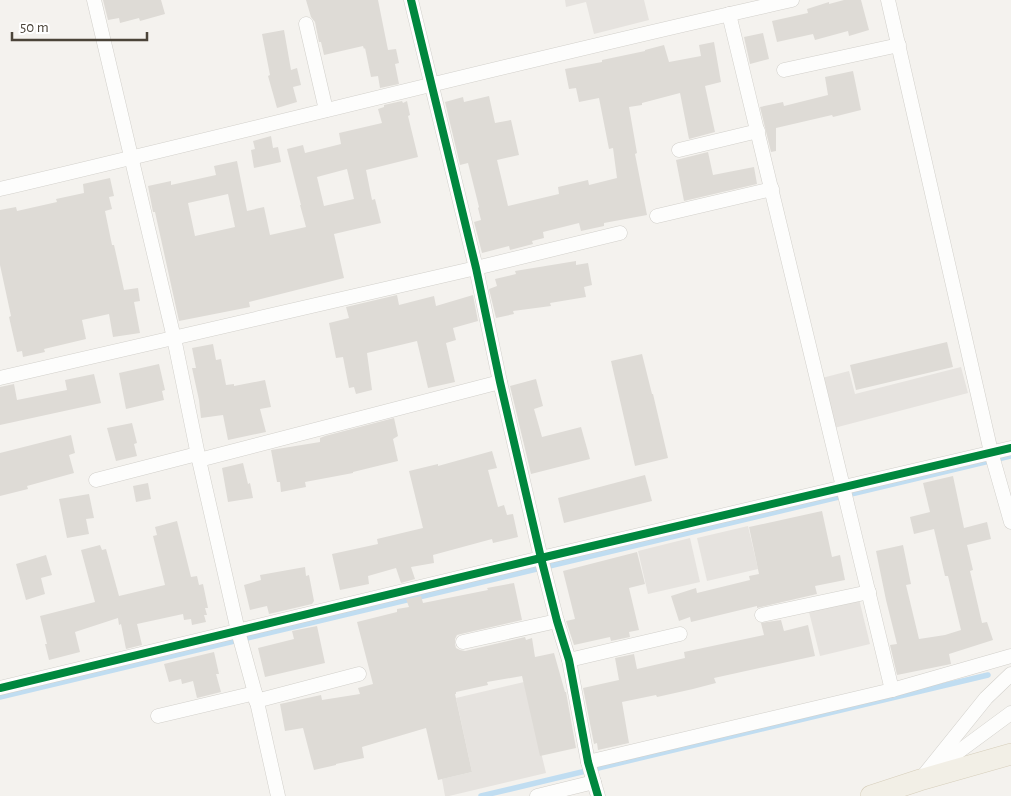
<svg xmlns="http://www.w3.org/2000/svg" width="1011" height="796" viewBox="0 0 1011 796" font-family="'Alegreya Sans',sans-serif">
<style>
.parking{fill:#e6e3df}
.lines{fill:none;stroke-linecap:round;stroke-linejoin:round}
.stream{stroke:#c0ddf1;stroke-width:5.5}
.building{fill:#dedbd6;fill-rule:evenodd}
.street-casing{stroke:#d2d0cb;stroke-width:15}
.primary-casing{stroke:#d6cebb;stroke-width:22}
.street{stroke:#fdfdfc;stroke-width:14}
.primary{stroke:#f2efe6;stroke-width:21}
.cycleway-casing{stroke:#fff;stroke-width:11}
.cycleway{stroke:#00873e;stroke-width:8}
</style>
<rect width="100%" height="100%" fill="#f4f2ee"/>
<g class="parking">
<path d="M565 0H644L649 20 594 34 586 2 566 7Z"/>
<path d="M961 367 968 393 834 428 822 378 849 371 855 394Z"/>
<path d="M748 526 758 569 707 581 697 538Z"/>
<path d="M690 538 700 582 648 594 638 551Z"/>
<path d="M859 599 870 644 820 656 809 612Z"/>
<path d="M524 682 546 773 449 796H445L442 779 472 772 456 698Z"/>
</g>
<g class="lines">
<g class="stream">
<path d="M0 697 1011 456"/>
<path d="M481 796 988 675"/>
</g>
</g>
<g class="building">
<path d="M103 0H161L165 14 140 21 139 18 120 23 119 18 108 20Z"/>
<path d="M306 0H378L388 50 396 49 399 63 395 64 399 84 380 88 378 76 371 77 365 48 364 49 363 46 324 55 321 42H319L315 22 311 17Z"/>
<path d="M844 0H861L869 30 849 36 848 31 815 40 813 34 777 42 772 21 808 13 807 9 829 2V4Z"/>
<path d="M284 30 291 70 297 68 301 85 293 87 297 102 277 108 268 76 270 75 262 34Z"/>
<path d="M763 33 769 59 750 64 744 37Z"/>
<path d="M714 42 721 82 705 86 715 132 689 139 680 93 642 103V105L629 107 637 153 635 154 647 215 604 223V226L581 231 579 223 543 232 544 238 532 241 533 244 510 250 509 246 482 253 474 222 481 220 478 208 479 207 468 163 460 165 445 102 463 97 464 102 489 96 495 123 511 120 519 155 497 160 508 206 559 194 558 187 588 180 589 185 617 178 613 148 609 149 599 98 579 102 576 88 569 89 565 69 602 62V60L645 51V50L664 45 669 62 701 56 699 45Z"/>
<path d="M853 71 861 110 833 117 832 115 776 128V151L771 152 760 107 783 102 784 106 828 95 825 77Z"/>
<path d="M402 101 403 103 407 101 410 115 408 116 418 157 366 170 372 200 375 199 381 223 334 234 344 278 249 302 250 307 179 321 155 212H153L148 186 171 181V185L216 175 214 166 237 161 247 211 264 207 270 235 306 227 300 205H301L287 149 303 145 305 153 341 144 339 133 382 123 378 109 384 107V105ZM347 169 354 199 324 206 317 177ZM228 194 235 227 195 236 188 203Z"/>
<path d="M271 136 273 148 278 147 281 162 254 168 251 150 255 149 253 141Z"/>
<path d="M708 152 713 175 754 167 757 184 684 201 676 160Z"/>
<path d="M110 178 114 196 109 197 112 209 105 211 112 245H114L124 290 138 288 140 301 134 302 140 333 113 337 109 314 82 320 86 339 44 349 45 352 23 357 22 351 17 352 9 317 11 316 0 265V210L16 207 17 211 57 202 56 199 84 193 83 184Z"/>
<path d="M576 261V265L588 263 592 285 584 287 586 297 550 303 551 306 513 311 514 314 496 318 489 289 497 286 495 279 516 274 515 271Z"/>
<path d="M397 295 399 305 434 296 436 306 473 295 478 321 453 328 456 340 446 343 455 382 428 388 417 341 367 353 372 390 356 394 354 387 349 388 343 357 336 358 329 323 349 318 346 307Z"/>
<path d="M947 342 953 367 856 390 850 365Z"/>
<path d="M213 344 216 360 221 359 226 385 234 384V386L265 380 271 407 260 409 266 432 228 440 223 415 201 418 199 400 192 368H196L192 348Z"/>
<path d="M642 354 652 394H653L668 458 635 466 611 361Z"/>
<path d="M159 364 165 390 162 391 164 400 126 409 119 373Z"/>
<path d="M94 374 101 403 0 425V387L14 384 17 400 67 390 65 380Z"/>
<path d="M536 379 543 406 534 409 542 437 581 427 590 459 531 474 510 386Z"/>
<path d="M394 418 398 436 393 439 398 461 353 472V473L305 482 306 487 281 492 280 482H277L271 450 320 442V438L325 436Z"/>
<path d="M132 423 137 443 134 444 137 456 116 461 107 428Z"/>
<path d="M71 435 75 453 69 455 74 473 27 486 28 489 0 496V453Z"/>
<path d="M492 451 497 468 488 470 498 507 504 505 507 515 513 514 518 537 493 543 492 539 433 555 434 563 411 567 415 579 401 583 396 568 368 576 369 584 340 590 332 554 378 544 377 539 423 528 409 471 438 464V466Z"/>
<path d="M243 463 248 484 250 483 253 498 228 502 222 468Z"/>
<path d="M645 475 652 501 564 523 558 498Z"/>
<path d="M953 476 964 528 987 522 991 539 967 545 973 570 970 571 982 623 987 622 993 640 949 654 951 664 897 675 890 645 897 644 886 600 876 551 903 545 911 584 906 585 919 639 945 635 961 630 948 576H945L934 529 914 534 910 517 930 512 923 483Z"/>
<path d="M148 483 151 499 136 502 133 486Z"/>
<path d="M89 494 94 518 86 519 89 534 67 538 59 499Z"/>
<path d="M822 511 832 557 840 555 845 580 815 586 817 594 757 608V606L691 622 690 617 679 621 671 596 696 588 697 593 750 580 749 576 759 574 749 527Z"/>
<path d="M177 521 191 577 197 576 199 585 203 584 208 608H205L207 615H204L206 622 192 625 191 619 184 620 183 614 137 624 142 645 126 649 121 624 119 625 118 618 75 632 80 652 49 660 45 644H47L40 616 95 602 81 550 100 545 102 550 106 549 119 596 165 585 153 536 157 535 155 527Z"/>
<path d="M637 552 645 584 629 588 639 630 629 632 630 637 611 641 610 637 574 645 566 621 575 619 563 571Z"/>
<path d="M46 555 52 575 41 578 45 594 26 600 16 564Z"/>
<path d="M305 567 306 576 309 575 314 601 312 604 269 614 267 606 250 610 244 585 261 580 260 575Z"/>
<path d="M514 583 522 620 461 634 457 635 455 639V644L456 648 460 650 465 651 525 637 526 640 532 638 535 657 554 653 565 692H566L576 748 540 756 522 676 487 682 488 685 456 692V694H455L472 772 438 780 426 728 362 747 364 758 336 764V765L314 770 303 728 285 731 280 704 321 695 322 700 360 694 358 688 373 684 357 622 397 612V609L409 607 406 599 421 596 423 603 488 590 487 588Z"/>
<path d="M781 620 784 631 808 625 815 656 714 678 716 683 693 689 657 697 656 695 622 702 629 743 598 750 597 743 594 744 583 688 619 680 615 658 634 654 637 669 685 658 684 652 764 635 761 623Z"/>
<path d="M317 626 325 663 265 677 258 648 294 639 292 631Z"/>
<path d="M214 652 219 674H216L221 692 197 698 193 681 182 684 181 679 169 682 164 664Z"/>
</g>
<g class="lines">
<g class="street-casing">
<g id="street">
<path d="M94 0 174 338 199 460 238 631 255 693 278 796"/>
<path d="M411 0 476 268 500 382 541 558 557 621 569 660 588 762 598 796"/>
<path d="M888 0 991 452 1011 522"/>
<path d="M729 14 892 690"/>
<path d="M306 24 326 110"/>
<path d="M784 70 899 45"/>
<path d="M679 150 758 131"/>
<path d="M0 189C264 127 527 59 792 0"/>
<path d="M657 216 772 189"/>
<path d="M0 378 476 268 620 233"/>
<path d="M199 460 500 382"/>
<path d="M96 480 197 454"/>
<path d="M762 615 869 592"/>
<path d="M463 642 557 621"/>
<path d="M569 660 680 634"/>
<path d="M0 688 541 558 1011 448"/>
<path d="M256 701 359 674"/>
<path d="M158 716 255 693"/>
<path d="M588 762 892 690 1011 656"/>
<path d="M935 769 1011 713"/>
<path d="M920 780 986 698 1011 674"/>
<path d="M537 796 594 782"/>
</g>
</g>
<g class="primary-casing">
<path id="primary" d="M871 796 920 780 1011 754"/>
</g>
<use href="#street" class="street"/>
<use href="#primary" class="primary"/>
<g class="cycleway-casing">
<g id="cycleway">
<path d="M411 0 476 268 500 382 541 558 557 621 569 660 588 762 598 796"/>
<path d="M0 688 541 558 1011 448"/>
</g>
</g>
<use href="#cycleway" class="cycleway"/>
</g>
<path d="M12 32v8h135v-8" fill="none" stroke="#4b4439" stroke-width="2.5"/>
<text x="20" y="32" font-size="15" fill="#4b4439" stroke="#ffffff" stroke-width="4" paint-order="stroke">50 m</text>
</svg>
